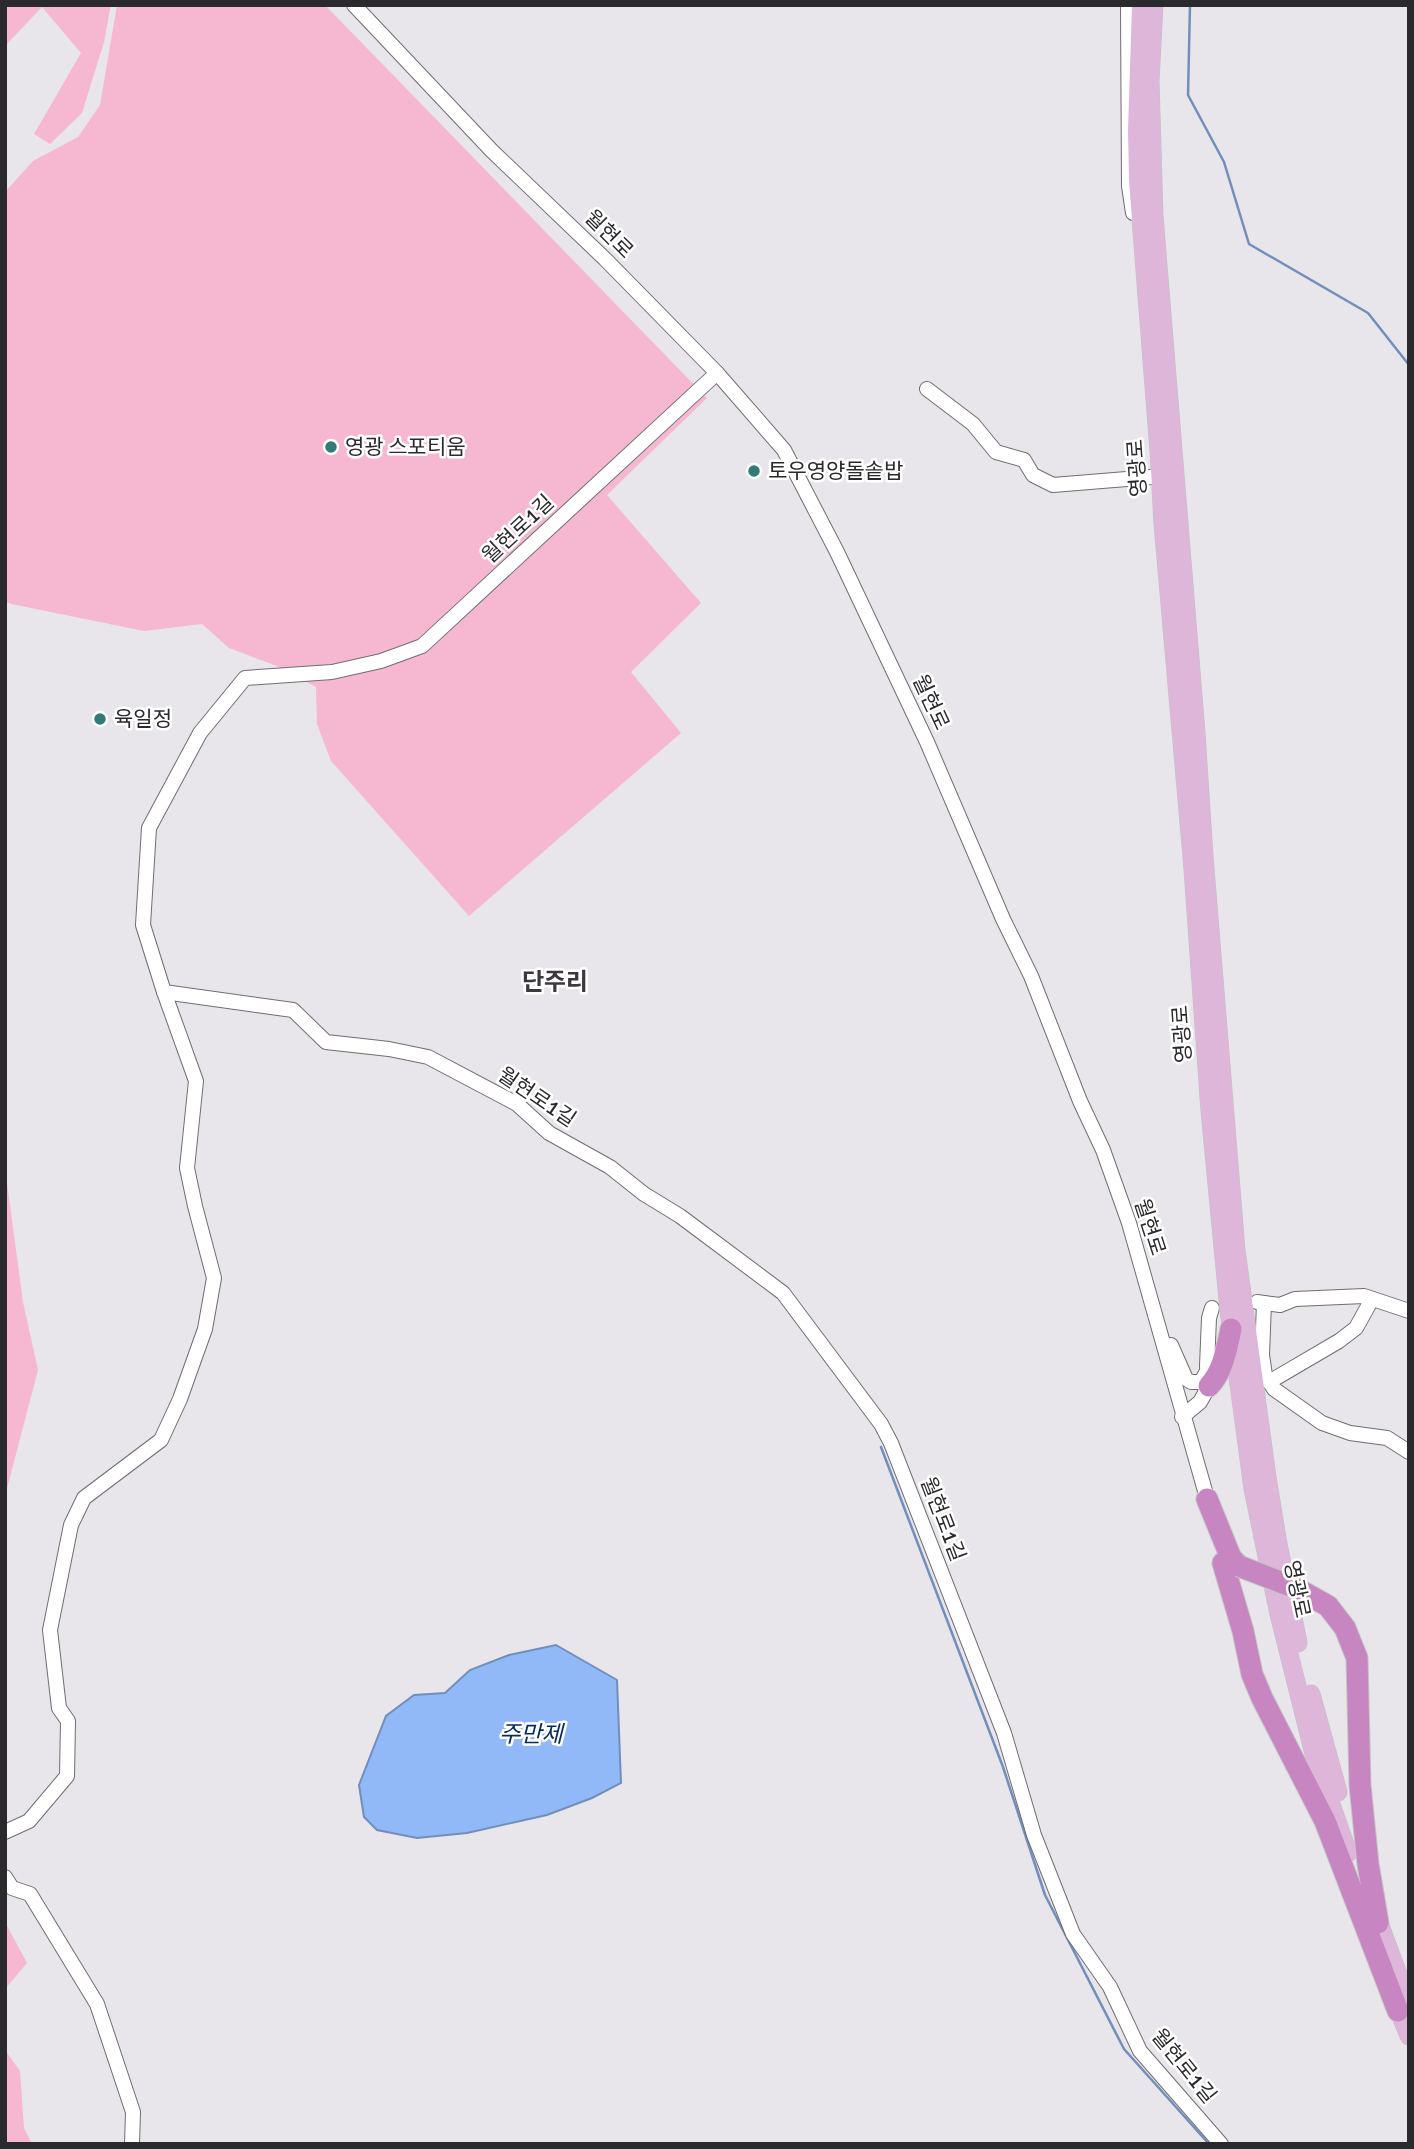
<svg xmlns="http://www.w3.org/2000/svg" width="1414" height="2149" viewBox="0 0 1414 2149" font-family="Signika,'Noto Sans KR',sans-serif">
<style>
.green{fill:#f6b8d0}
.water{fill:#91b9f7;stroke:#728eba;stroke-width:2}
.lines{fill:none;stroke-linecap:round;stroke-linejoin:round}
.stream{stroke:#728eba;stroke-width:2.5}
.minor-casing{stroke:#706d73;stroke-width:16}
.major-casing{stroke:#c3c3c4;stroke-width:19}
.highway-casing{stroke:#c3c3c4;stroke-width:23}
.minor{stroke:#fff;stroke-width:14}
.major{stroke:#ddb6da;stroke-width:18}
.highway{stroke:#c785c1;stroke-width:21}
.highway-bridge-casing{stroke:#c3c3c4;stroke-width:23;stroke-linecap:butt}
.highway-bridge{stroke:#c785c1;stroke-width:21}
.poi-dot{fill:#337b76;stroke:#fff;stroke-width:2.5}
.labels{text-anchor:middle;dominant-baseline:central;stroke-width:5;stroke-linejoin:round;paint-order:stroke}
.street-label{font-size:21px;fill:#2a292b;stroke:#fff}
.poi-label{font-size:21px;fill:#2a292b;stroke:#fff;text-anchor:start}
.water-label{font-size:23px;font-style:italic;fill:#072a60;stroke:#fff}
.quarter-label{font-size:24px;font-weight:bold;fill:#3b393e;stroke:#fff}
</style>
<rect width="100%" height="100%" fill="#e8e5eb"/>
<g class="green">
<path d="M5 5H111L104 42 82 113 50 144 34 134 81 53 42 7 5 46Z"/>
<path d="M117 5H325L707 398 607 495 701 603 631 672 681 733 469 916 331 761 317 724 316 687 277 666 229 648 202 624 144 631 11 604 5 601V192L33 161 78 137 100 105Z"/>
<path d="M5 1168 23 1302 38 1370 5 1496Z"/>
<path d="M5 1922 27 1963 5 1989Z"/>
<path d="M5 2050 20 2071 24 2128 32 2144H5Z"/>
</g>
<path class="water" d="M556 1645 617 1680 621 1783 592 1798 547 1815 467 1833 417 1838 377 1830 364 1817 359 1785 386 1716 414 1695 445 1693 470 1670 509 1655Z"/>
<g class="lines">
<g class="stream">
<path d="M1190 5 1188 95 1224 162 1249 244 1368 313 1409 365"/>
<path d="M881 1447 1003 1767 1045 1895 1124 2049 1209 2144"/>
</g>
<g class="minor-casing">
<g id="minor">
<path d="M354 5 492 151 605 259 717 373 784 450 837 552 927 742 1003 919 1031 976 1080 1101 1103 1150 1129 1223 1209 1505"/>
<path d="M1128 5 1129 186 1133 213"/>
<path d="M717 373 422 646 381 661 332 672 245 678 200 733 149 828 143 925 164 992 293 1010 326 1042 389 1049 428 1057 517 1104 549 1133 610 1167 644 1194 680 1216 783 1293 881 1424 891 1443 1004 1733 1034 1835 1073 1934 1110 1987 1140 2051 1221 2144"/>
<path d="M927 389 973 424 996 452 1024 460 1033 475 1053 485 1151 477"/>
<path d="M1257 1302 1280 1305 1295 1299 1364 1296 1409 1311"/>
<path d="M1264 1303 1262 1355 1265 1375 1274 1389 1322 1423 1350 1433 1387 1438 1409 1452"/>
<path d="M1171 1345 1186 1379 1191 1382H1201L1207 1371"/>
<path d="M1269 1382 1339 1341 1356 1328 1372 1299"/>
<path d="M1182 1417 1200 1402 1209 1386 1207 1366 1209 1318 1212 1308"/>
<path d="M5 1832 29 1821 67 1776 68 1721 59 1708 50 1630 71 1525 84 1498 161 1440 180 1399 205 1329 214 1278 195 1206 187 1168 196 1081 164 992"/>
<path d="M5 1877 12 1888 30 1894 97 2004 133 2112 132 2144"/>
</g>
</g>
<g class="major-casing">
<g id="major">
<path d="M1141 5 1137 130 1138 180 1159 451 1163 524 1193 869 1210 1111 1229 1310 1253 1489 1279 1614 1315 1758 1348 1853"/>
<path d="M1154 5 1150 81 1154 216 1196 733 1204 856 1236 1250 1267 1477 1278 1544 1298 1643"/>
<path d="M1311 1694 1338 1792"/>
<path d="M1375 1912 1409 2004"/>
<path d="M1394 1999 1409 2036"/>
</g>
</g>
<g class="highway-casing">
<g id="highway">
<path d="M1209 1386C1223 1371 1227 1348 1231 1329"/>
<path d="M1207 1499 1231 1558 1239 1566"/>
<path d="M1223 1563 1243 1631 1252 1674 1262 1698 1325 1821 1398 2011"/>
<path d="M1296 1588 1328 1606 1345 1628 1357 1658 1360 1785 1368 1864 1378 1923"/>
</g>
</g>
<use href="#minor" class="minor"/>
<use href="#major" class="major"/>
<use href="#highway" class="highway"/>
<g class="highway-bridge-casing">
<path id="highway-bridge" d="M1239 1566 1296 1588"/>
</g>
<use href="#highway-bridge" class="highway-bridge"/>
</g>
<g class="poi-dot">
<circle cx="331" cy="447" r="7"/>
<circle cx="754" cy="471" r="7"/>
<circle cx="100" cy="719" r="7"/>
</g>
<g class="labels">
<g class="street-label">
<text transform="translate(609 234) rotate(45)">월현로</text>
<text transform="translate(1137 468) rotate(-94)">영광로</text>
<text transform="translate(518 529) rotate(-43)">월현로1길</text>
<text transform="translate(931 702) rotate(65)">월현로</text>
<text transform="translate(1182 1034) rotate(-94)">영광로</text>
<text transform="translate(537 1097) rotate(34)">월현로1길</text>
<text transform="translate(1150 1227) rotate(72)">월현로</text>
<text transform="translate(943 1519) rotate(69)">월현로1길</text>
<text transform="translate(1297 1589) rotate(78)">영광로</text>
<text transform="translate(1184 2066) rotate(51)">월현로1길</text>
</g>
<g class="poi-label">
<text x="345" y="447">영광 스포티움</text>
<text x="768" y="471">토우영양돌솥밥</text>
<text x="114" y="719">육일정</text>
</g>
<g class="water-label">
<text x="531" y="1734">주만제</text>
</g>
<g class="quarter-label">
<text x="555" y="982">단주리</text>
</g>
</g>
<rect width="1414" height="2149" fill="none" stroke="#2a292b" stroke-width="14"/>
</svg>
